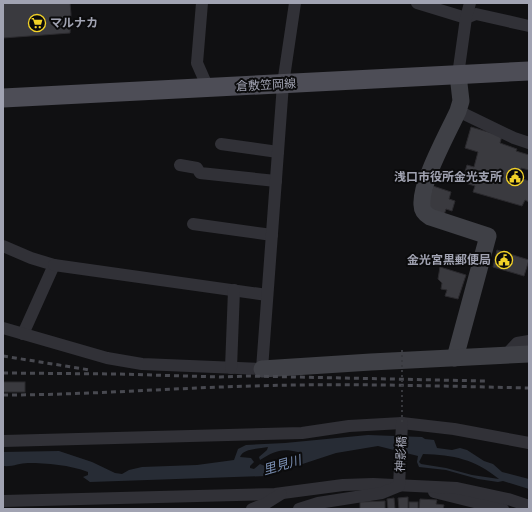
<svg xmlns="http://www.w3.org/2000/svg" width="532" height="512" viewBox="0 0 532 512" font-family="'Space Grotesk','Noto Sans JP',sans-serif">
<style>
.water{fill:#272c35;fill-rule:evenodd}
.building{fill:#3a3a3f;stroke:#2b2a2e}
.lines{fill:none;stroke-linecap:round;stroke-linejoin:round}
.street{stroke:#313137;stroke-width:12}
.secondary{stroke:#3f4046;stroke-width:17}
.primary{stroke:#4d4d56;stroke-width:19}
.rail{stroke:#484950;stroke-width:3;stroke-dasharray:5 4;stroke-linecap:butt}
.path-bridge{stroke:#37383d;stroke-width:2;stroke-dasharray:2 3;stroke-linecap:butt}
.labels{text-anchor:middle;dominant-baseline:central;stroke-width:4;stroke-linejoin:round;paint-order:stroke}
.poi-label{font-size:12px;font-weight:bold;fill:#a1a3b2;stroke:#0b0b0c;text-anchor:end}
.street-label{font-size:12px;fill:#a1a3b2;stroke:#0b0b0c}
.water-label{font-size:13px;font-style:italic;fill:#778bae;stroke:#0b0b0c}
</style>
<rect width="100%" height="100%" fill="#101012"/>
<path class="water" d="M368 435 422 437 425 439 434 440 437 448 452 450 460 448 467 450 484 461 493 464 502 472 529 479V489L503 481 498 482 478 479 446 470 419 467 417 462 418 456 378 446 336 453 266 476 90 482 83 477 88 475V472C70 465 47 463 28 463 19 463 13 467 3 466V452L59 451 92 462 115 473 122 474 129 470 142 467 197 465 234 460 238 449 246 445 285 443ZM268 447 267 450 259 457 260 460C275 451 281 448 298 452V454L297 456 273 465 270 464 265 466 260 464 254 469 250 468V466L254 462 251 458 240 457C243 448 259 449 268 447ZM423 454C454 455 474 459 499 479L472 475 446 468 421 464 419 462Z"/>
<g class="building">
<path d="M3 3H70L71 14 70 33 3 38Z"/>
<path d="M471 127 502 136 500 143 517 149 516 151 529 155V170L521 168 520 178 529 181V202L525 200 522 206 473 192 475 186 462 182 467 165 474 167 478 152 465 148Z"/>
<path d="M433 186 451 192 449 199 455 201 452 211 446 209 444 215 426 209Z"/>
<path d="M497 250 529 260 524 276 493 267Z"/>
<path d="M440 267 466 275 458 299 445 296 447 290 441 289 442 283 438 279Z"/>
<rect x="3" y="382" width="22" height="10"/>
<path d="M408 497V509H399L398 498Z"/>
<path d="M394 498 395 509H388L387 499Z"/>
<path d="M420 499 437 500 436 504 444 505 443 509H419Z"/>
<path d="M385 501V509H360V502Z"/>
<rect x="409" y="502" width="9" height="7"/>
</g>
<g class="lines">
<g class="street">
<path d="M202 3 197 63 208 88"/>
<path d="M417 3 466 18 476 14 529 26"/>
<path d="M458 75 466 18 470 3"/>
<path d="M458 111 514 138 529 143"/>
<path d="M221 144 278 152"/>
<path d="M180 165 197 168 200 173 276 181"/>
<path d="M193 224 272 235"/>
<path d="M3 246 31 258 54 265 23 334"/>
<path d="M54 265 267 295"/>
<path d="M3 328 107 358 142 364 262 369 283 84 295 3"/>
<path d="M506 355 517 343 529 341"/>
<path d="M231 368 234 290"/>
<path d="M3 441 302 433 349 426 402 423 454 429 529 443"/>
<path d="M434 492 503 509"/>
<path d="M3 501 275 494 343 485 373 484 457 488 508 499 529 506"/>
<path d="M252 509 265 504 281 494"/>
<path d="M299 509 318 503 382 493 399 486 402 423"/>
</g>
<g class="secondary">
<path d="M455 358 488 236 430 217C425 214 422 211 422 205 420 183 448 133 458 111L461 101 458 75"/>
<path d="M262 369 371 362 529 354"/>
</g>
<path class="primary" d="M3 98 529 71"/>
<g class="rail">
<path d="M3 356 90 370"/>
<path d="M3 373 117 374 220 377 249 376 485 381"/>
<path d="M3 395C87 395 170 388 254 386 345 383 437 386 529 388"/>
</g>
<path class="path-bridge" d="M402 350V423"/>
</g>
<defs>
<g id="supermarket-ring" transform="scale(0.9)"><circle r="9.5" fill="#0b0b0c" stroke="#f2d228" stroke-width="1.5"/><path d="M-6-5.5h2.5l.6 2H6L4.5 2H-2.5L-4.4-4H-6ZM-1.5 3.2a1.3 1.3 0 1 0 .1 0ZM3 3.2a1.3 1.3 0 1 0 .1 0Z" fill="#f2d228"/></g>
<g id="civic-ring" transform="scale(0.9)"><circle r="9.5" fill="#0b0b0c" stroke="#f2d228" stroke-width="1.5"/><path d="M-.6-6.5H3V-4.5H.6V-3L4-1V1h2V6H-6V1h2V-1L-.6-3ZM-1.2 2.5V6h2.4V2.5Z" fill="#f2d228"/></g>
</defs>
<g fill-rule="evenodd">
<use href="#supermarket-ring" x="37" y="23"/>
<use href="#civic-ring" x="515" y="177"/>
<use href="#civic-ring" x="504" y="260"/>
</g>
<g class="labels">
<g class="poi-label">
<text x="50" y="23" text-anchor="start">マルナカ</text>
<text x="502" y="177">浅口市役所金光支所</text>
<text x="491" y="260">金光宮黒郵便局</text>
</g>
<g class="street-label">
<text transform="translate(266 85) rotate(-3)">倉敷笠岡線</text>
<text transform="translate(401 454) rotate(-87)">神影橋</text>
</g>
<g class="water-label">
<text transform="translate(282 465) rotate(-16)">里見川</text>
</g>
</g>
<rect width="532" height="512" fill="none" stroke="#a1a3b2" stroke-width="8"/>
</svg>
